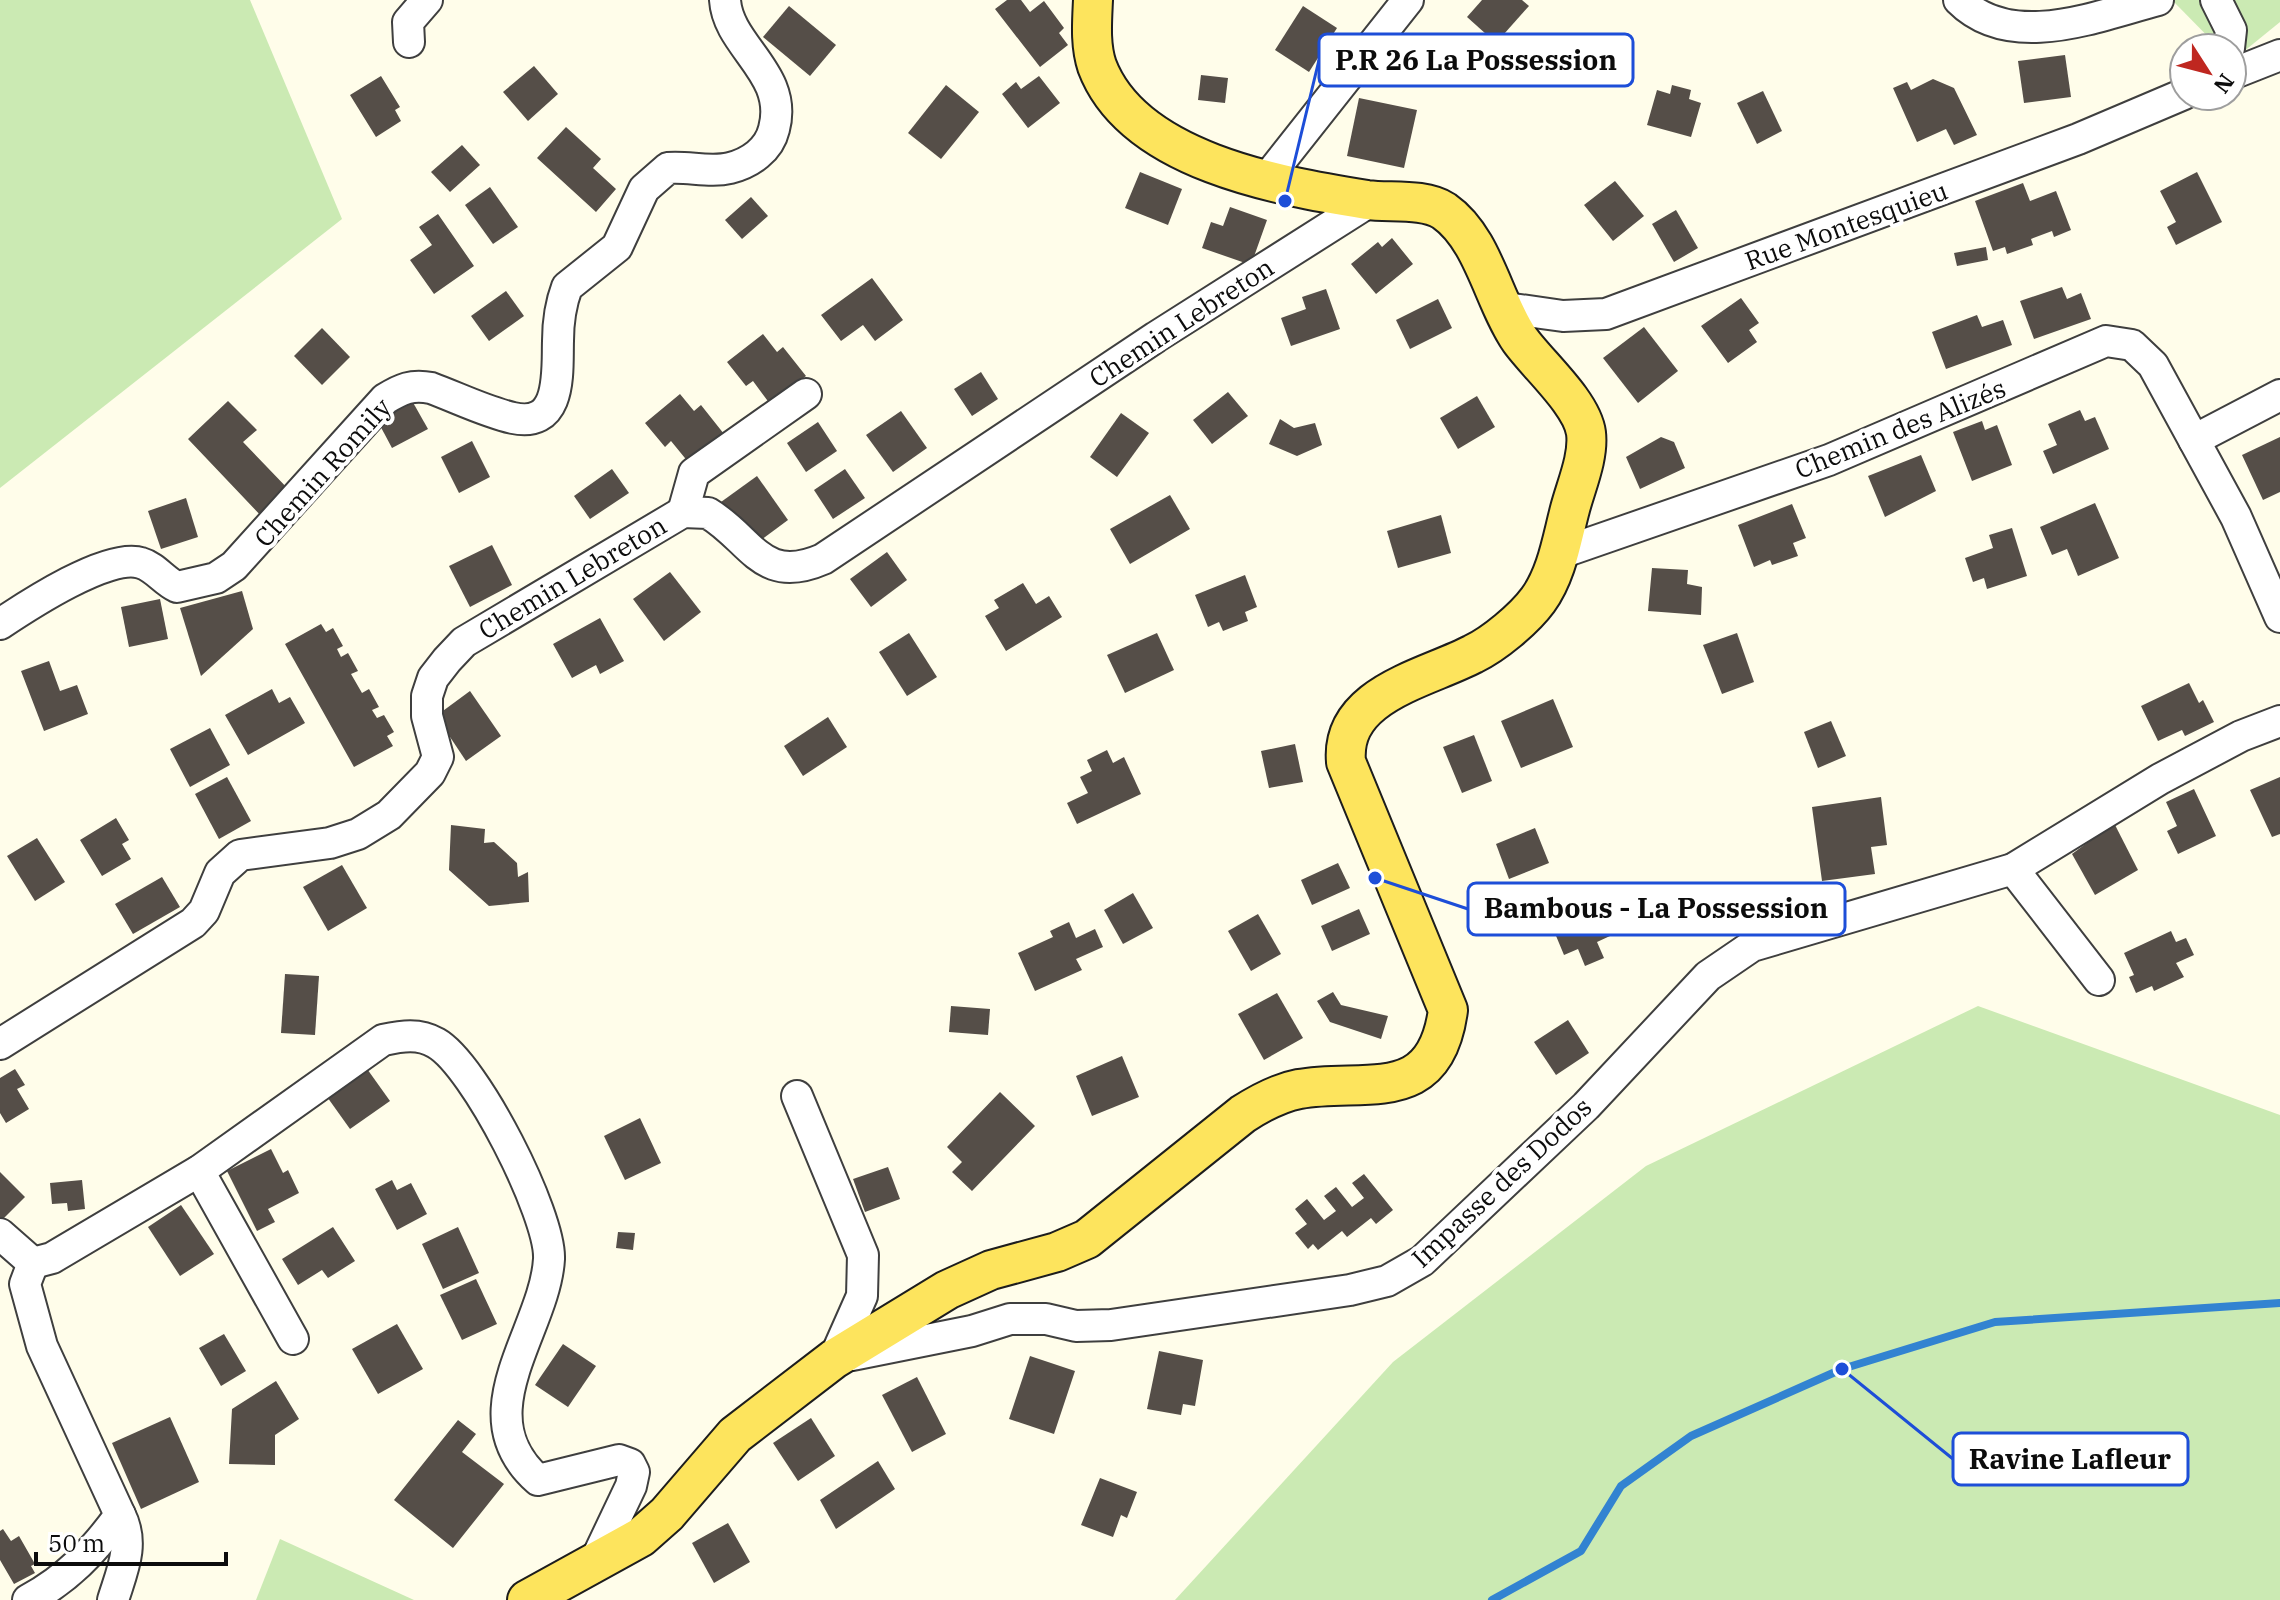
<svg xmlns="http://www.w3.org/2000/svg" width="2280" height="1600" viewBox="0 0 2280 1600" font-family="'IBM Plex Serif',serif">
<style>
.green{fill:#cbeab3}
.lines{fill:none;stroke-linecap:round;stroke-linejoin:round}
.stream{stroke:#3283d1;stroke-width:8}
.building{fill:#554e48}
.minor-casing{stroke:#3f3f3f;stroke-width:34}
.major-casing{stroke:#1d1d1d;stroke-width:42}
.minor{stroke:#fff;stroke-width:30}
.major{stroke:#fde45d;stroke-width:38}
.labels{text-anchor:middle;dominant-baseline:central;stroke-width:8;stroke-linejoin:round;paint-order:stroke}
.street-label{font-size:26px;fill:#0c0c0c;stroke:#fff}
.leader{fill:none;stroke:#1d4ed8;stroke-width:3}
.callout-dot{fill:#1d4ed8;stroke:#fff;stroke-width:3}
.callout{fill:#fff;stroke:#1d4ed8;stroke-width:3}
.callout-label{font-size:28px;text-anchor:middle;font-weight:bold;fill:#0c0c0c}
</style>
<rect width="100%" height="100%" fill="#fffdea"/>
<g class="green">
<path d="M0 0H250L342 219 0 488Z"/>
<path d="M2172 0H2280V22L2232 61Z"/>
<path d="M1978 1006 2280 1115V1600H1175L1393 1362 1646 1166Z"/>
<path d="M280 1539 414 1600H256Z"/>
</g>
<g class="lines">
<path class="stream" d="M1492 1600 1581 1551 1621 1486 1691 1436 1842 1369 1995 1322 2280 1303"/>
</g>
<g class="building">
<path d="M1007 0H1021L1030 12 1044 1 1064 28 1059 33 1068 45 1040 67 995 9Z"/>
<path d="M1482 0H1522L1529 6 1496 43 1467 17Z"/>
<path d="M789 6 836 45 810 76 763 37Z"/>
<path d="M1303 6 1337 28 1309 72 1275 50Z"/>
<path d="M2065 55 2071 97 2024 103 2018 61Z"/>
<path d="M534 66 558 94 528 121 503 92Z"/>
<path d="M1201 75 1228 78 1225 103 1198 100Z"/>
<path d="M381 76 400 107 395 110 401 121 376 137 350 95Z"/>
<path d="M1039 76 1060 103 1028 128 1002 94 1016 82 1021 89Z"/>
<path d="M1933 79 1954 88 1977 135 1954 145 1946 129 1917 142 1893 88 1907 82 1911 90Z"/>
<path d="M946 85 979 112 941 159 908 133Z"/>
<path d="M1672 85 1691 90 1689 99 1701 103 1691 137 1647 125 1657 90 1670 94Z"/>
<path d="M1763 91 1782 131 1757 144 1737 103Z"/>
<path d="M1359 98 1417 110 1404 168 1347 156Z"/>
<path d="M566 127 601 159 593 168 616 189 596 212 537 158Z"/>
<path d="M462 145 480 165 450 192 431 172Z"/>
<path d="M1140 172 1182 189 1168 225 1125 208Z"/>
<path d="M2197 172 2222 222 2176 245 2167 227 2176 222 2160 191Z"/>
<path d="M1615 181 1644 216 1613 241 1584 205Z"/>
<path d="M2023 183 2030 201 2056 191 2071 230 2054 237 2052 231 2031 239 2033 245 2007 254 2005 247 1993 251 1975 201Z"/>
<path d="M490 187 518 227 493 244 465 205Z"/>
<path d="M751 197 768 216 742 239 725 220Z"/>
<path d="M1230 207 1267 220 1251 265 1202 248 1211 222 1223 226Z"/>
<path d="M1676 210 1698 248 1674 262 1652 224Z"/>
<path d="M438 214 474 266 434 294 410 260 432 245 419 227Z"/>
<path d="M1392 238 1413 264 1376 294 1351 264 1378 242 1382 247Z"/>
<path d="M1986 247 1988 260 1957 266 1954 253Z"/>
<path d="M872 278 903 320 875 341 863 325 841 341 821 315Z"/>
<path d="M2062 287 2067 299 2081 293 2091 319 2034 339 2020 301Z"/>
<path d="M1326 289 1340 329 1291 346 1281 318 1306 309 1302 297Z"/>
<path d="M506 291 524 316 489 341 471 316Z"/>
<path d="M1741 298 1759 323 1749 330 1757 342 1728 363 1701 326Z"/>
<path d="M1438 299 1452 328 1410 349 1396 320Z"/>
<path d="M1977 315 1982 327 2003 320 2012 345 1946 369 1932 332Z"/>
<path d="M1644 327 1678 371 1638 403 1603 358Z"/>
<path d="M322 328 350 357 322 385 294 356Z"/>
<path d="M763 334 777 352 783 347 806 376 770 404 753 381 746 386 727 362Z"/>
<path d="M981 372 998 399 972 416 954 389Z"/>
<path d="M1228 392 1248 416 1212 444 1193 420Z"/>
<path d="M680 394 694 411 701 405 724 434 689 463 671 441 665 447 645 423Z"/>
<path d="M1477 396 1495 427 1458 449 1440 418Z"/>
<path d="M411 399 428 429 392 448 376 418Z"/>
<path d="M228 401 257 430 243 442 292 493 264 519 188 439Z"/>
<path d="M2080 410 2085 421 2095 417 2109 449 2053 474 2043 451 2057 445 2048 424Z"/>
<path d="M901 411 927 448 893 472 866 435Z"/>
<path d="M1121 413 1149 433 1117 477 1090 457Z"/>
<path d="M1280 419 1294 428 1315 423 1322 445 1297 456 1269 444Z"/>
<path d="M1982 421 1985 430 1997 425 2012 465 1972 481 1953 432Z"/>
<path d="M818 422 837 451 806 472 787 443Z"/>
<path d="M1661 437 1674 442 1685 468 1640 489 1626 457Z"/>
<path d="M2280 437V492L2263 500 2242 455Z"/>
<path d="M472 441 490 477 459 493 441 457Z"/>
<path d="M1921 455 1936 491 1885 517 1868 476Z"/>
<path d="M612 469 629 493 590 519 574 496Z"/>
<path d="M845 469 865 498 833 519 814 490Z"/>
<path d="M757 476 788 520 753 546 721 502Z"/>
<path d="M1170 495 1190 529 1130 564 1110 529Z"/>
<path d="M186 498 198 537 161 549 148 511Z"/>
<path d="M2095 503 2119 558 2078 576 2067 549 2052 555 2040 527Z"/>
<path d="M1792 504 1806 538 1793 543 1798 556 1772 565 1770 560 1754 567 1738 525Z"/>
<path d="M1441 515 1451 553 1398 568 1387 531Z"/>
<path d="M2012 528 2027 576 1987 589 1984 578 1973 582 1965 558 1993 548 1989 535Z"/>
<path d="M492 545 512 585 470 607 449 566Z"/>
<path d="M887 552 907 580 871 607 850 579Z"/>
<path d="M1652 568 1688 570 1687 584 1702 587 1701 615 1648 611Z"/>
<path d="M670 572 701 612 664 641 633 599Z"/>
<path d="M1245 575 1257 607 1245 612 1248 621 1223 631 1219 622 1208 627 1195 595Z"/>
<path d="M1023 583 1036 604 1049 596 1062 617 1006 651 985 616 999 608 994 600Z"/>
<path d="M242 591 253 629 201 676 180 608Z"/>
<path d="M160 599 168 639 129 647 121 607Z"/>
<path d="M600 618 624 661 600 674 596 665 572 678 553 644Z"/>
<path d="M321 624 326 632 333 628 343 646 337 649 341 657 348 653 358 671 351 674 362 693 369 689 379 707 372 710 377 718 384 715 394 732 387 736 393 746 354 767 285 644Z"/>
<path d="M909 633 937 677 907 696 879 652Z"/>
<path d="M1157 633 1174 670 1125 693 1107 655Z"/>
<path d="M1737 633 1754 682 1722 694 1703 645Z"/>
<path d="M49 661 60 691 77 685 88 714 44 731 21 671Z"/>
<path d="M2189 683 2199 703 2203 700 2214 722 2185 736 2182 730 2158 741 2141 706Z"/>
<path d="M272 689 279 703 290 697 305 723 248 755 225 715Z"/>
<path d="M470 691 501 736 466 761 436 716Z"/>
<path d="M1553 699 1573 747 1521 768 1501 721Z"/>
<path d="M828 717 847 747 803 776 784 746Z"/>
<path d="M1831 721 1846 756 1818 768 1804 732Z"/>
<path d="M210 728 230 765 190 787 170 749Z"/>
<path d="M1474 735 1492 781 1462 793 1443 747Z"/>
<path d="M1295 744 1303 782 1269 788 1261 751Z"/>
<path d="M1107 750 1113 763 1124 757 1141 794 1077 824 1067 803 1088 793 1080 777 1092 771 1087 760Z"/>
<path d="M227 777 251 821 219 839 195 794Z"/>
<path d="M2280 777V834L2272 837 2250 790Z"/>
<path d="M2194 789 2216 836 2178 854 2167 831 2177 826 2166 802Z"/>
<path d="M1881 797 1887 845 1871 847 1875 874 1822 881 1812 807Z"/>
<path d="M116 818 129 840 122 844 131 859 102 876 80 840Z"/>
<path d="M2114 823 2138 870 2095 895 2072 854Z"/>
<path d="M451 825 485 829 484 843 494 842 517 863 518 877 528 872 529 902 489 906 449 870Z"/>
<path d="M1535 828 1549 863 1509 879 1496 844Z"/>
<path d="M37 838 65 882 35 901 7 856Z"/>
<path d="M1338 863 1350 888 1312 905 1301 880Z"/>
<path d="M342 865 367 908 328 931 303 887Z"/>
<path d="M162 877 180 907 133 934 115 904Z"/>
<path d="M1133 893 1153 928 1123 944 1104 910Z"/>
<path d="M1578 894 1583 907 1596 902 1599 910 1610 905 1617 924 1606 928 1610 936 1597 942 1604 958 1585 966 1578 949 1564 955 1544 907Z"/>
<path d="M1359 909 1370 934 1332 951 1321 926Z"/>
<path d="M1258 914 1281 954 1251 971 1228 931Z"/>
<path d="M1069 922 1076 938 1095 929 1103 947 1076 959 1082 970 1035 991 1018 953 1053 937 1050 931Z"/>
<path d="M2171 931 2176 942 2186 938 2194 955 2176 963 2184 977 2154 991 2152 986 2136 993 2129 977 2134 975 2124 953Z"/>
<path d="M285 974 319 976 315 1035 281 1033Z"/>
<path d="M1333 992 1341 1005 1388 1016 1381 1039 1330 1022 1317 1001Z"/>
<path d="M1277 993 1303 1038 1264 1060 1238 1014Z"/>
<path d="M951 1006 990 1009 988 1035 949 1032Z"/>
<path d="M1568 1020 1589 1053 1556 1075 1534 1042Z"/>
<path d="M1122 1056 1139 1097 1092 1116 1076 1076Z"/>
<path d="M365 1066 390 1101 350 1129 325 1094Z"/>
<path d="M15 1069 25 1085 17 1089 29 1109 6 1123 0 1113V1078Z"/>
<path d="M1000 1092 1035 1126 972 1191 952 1172 962 1162 947 1147Z"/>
<path d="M640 1118 661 1163 625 1180 604 1136Z"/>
<path d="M271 1149 283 1173 288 1170 299 1193 268 1209 275 1222 257 1231 227 1171Z"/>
<path d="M888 1167 900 1199 865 1212 853 1179Z"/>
<path d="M0 1172 25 1197 3 1219 0 1217Z"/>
<path d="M1364 1174 1393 1210 1376 1224 1371 1218 1347 1237 1342 1231 1318 1250 1313 1244 1308 1249 1295 1233 1307 1224 1295 1209 1307 1199 1324 1220 1336 1211 1324 1196 1336 1187 1352 1207 1364 1198 1352 1183Z"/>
<path d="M82 1180 85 1209 68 1211 67 1203 52 1204 50 1183Z"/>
<path d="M392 1180 397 1190 411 1183 427 1214 397 1230 375 1189Z"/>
<path d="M181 1205 214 1254 180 1276 148 1227Z"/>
<path d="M333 1227 355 1261 328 1278 322 1270 298 1285 282 1259Z"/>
<path d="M458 1227 479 1273 443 1289 422 1244Z"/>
<path d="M618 1232 635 1233 633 1250 616 1248Z"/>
<path d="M476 1279 497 1324 462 1340 440 1295Z"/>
<path d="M397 1324 423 1369 378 1394 352 1349Z"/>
<path d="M224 1334 246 1371 221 1386 199 1348Z"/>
<path d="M563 1344 596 1366 568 1407 535 1385Z"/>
<path d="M1159 1351 1203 1360 1195 1406 1183 1404 1181 1415 1147 1409Z"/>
<path d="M1030 1356 1075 1371 1054 1434 1009 1419Z"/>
<path d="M917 1377 946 1434 912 1452 882 1395Z"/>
<path d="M276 1381 299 1419 275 1435V1465L229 1464 232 1409Z"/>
<path d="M170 1417 199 1482 141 1509 112 1443Z"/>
<path d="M811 1418 835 1456 798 1481 773 1443Z"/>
<path d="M458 1420 476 1434 462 1452 504 1484 453 1548 394 1500Z"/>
<path d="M878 1461 895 1489 836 1529 820 1500Z"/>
<path d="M1100 1478 1137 1492 1127 1518 1121 1515 1113 1537 1081 1525Z"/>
<path d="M728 1523 750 1562 714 1583 692 1543Z"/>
<path d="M3 1529 11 1541 19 1536 35 1564 31 1566 35 1573 14 1584 0 1560V1531Z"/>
</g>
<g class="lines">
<g class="minor-casing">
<g id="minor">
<path d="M1959 0C2011 52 2097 16 2158 0"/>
<path d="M2216 0 2231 30 2229 48"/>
<path d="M409 42 408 22 427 0"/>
<path d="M2232 74 2280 55"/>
<path d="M1264 182 1408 0"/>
<path d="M1499 307 1563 316 1606 314 2078 139 2184 94"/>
<path d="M2194 440 2280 395"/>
<path d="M683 512 694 473 806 394"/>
<path d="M1558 554 1829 460 2106 341 2132 345 2153 365 2236 517 2280 617"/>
<path d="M0 624C27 606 109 552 141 563 155 567 164 581 177 587L216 578 234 566 385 399C401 389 412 384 431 388 458 398 486 412 513 418 563 429 557 370 558 341 558 323 561 303 567 287L617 247 644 189 668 168C688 166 710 173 730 168 750 163 769 150 774 129 789 73 728 47 725 0"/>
<path d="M2013 869 2099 980"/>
<path d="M0 1044 193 923 204 911 220 873 240 855 330 843 358 834 389 815 430 773 438 757 427 716V696L433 678 447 660 464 642 683 512 708 513C752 539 761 586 823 559L1156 337 1372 200"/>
<path d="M797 1096 863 1255 862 1296 834 1359"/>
<path d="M199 1171 293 1339"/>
<path d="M0 1234 33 1263"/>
<path d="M33 1263 52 1258 199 1171 383 1040C402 1036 419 1033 436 1043 475 1065 551 1215 549 1259 545 1331 463 1414 538 1480L619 1460 630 1464 634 1472 631 1486 592 1568"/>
<path d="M852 1355 972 1331 1010 1319H1046L1076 1326 1111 1325 1350 1290 1387 1281 1422 1261 1586 1106 1708 976 1752 946 2013 869 2160 779 2241 736 2280 721"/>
<path d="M28 1600C67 1579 94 1551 120 1515L42 1346 25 1284 33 1263"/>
<path d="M113 1600C122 1571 135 1544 120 1515"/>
</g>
</g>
<g class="major-casing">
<path id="major" d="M527 1600 641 1537 667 1514 735 1435 834 1359 947 1290 991 1270 1057 1252 1087 1239 1243 1114C1260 1103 1278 1093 1299 1089 1365 1077 1435 1108 1448 1010L1346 762C1340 694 1425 679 1473 654 1494 644 1524 619 1538 600 1557 574 1562 539 1570 509 1576 486 1589 457 1586 433 1582 403 1538 365 1520 340 1493 301 1484 239 1444 211 1424 198 1390 203 1367 200 1279 186 1133 161 1097 66 1090 45 1092 22 1093 0"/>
</g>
<use href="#minor" class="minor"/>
<use href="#major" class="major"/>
</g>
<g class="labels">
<g class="street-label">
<text transform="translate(1846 225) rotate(-20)">Rue Montesquieu</text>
<text transform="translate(1181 322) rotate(-33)">Chemin Lebreton</text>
<text transform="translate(1900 428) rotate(-22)">Chemin des Alizés</text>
<text transform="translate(322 472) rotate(-48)">Chemin Romily</text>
<text transform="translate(572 577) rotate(-31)">Chemin Lebreton</text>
<text transform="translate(1501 1182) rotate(-43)">Impasse des Dodos</text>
</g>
</g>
<path class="leader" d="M1285 201L1319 60M1375 878L1468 909M1842 1369L1953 1459"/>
<g class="callout-dot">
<circle cx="1285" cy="201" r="8"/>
<circle cx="1375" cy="878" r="8"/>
<circle cx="1842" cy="1369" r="8"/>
</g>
<g class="callout">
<rect x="1319" y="34" width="314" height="52" rx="8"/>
<rect x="1468" y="883" width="377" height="52" rx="8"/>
<rect x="1953" y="1433" width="235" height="52" rx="8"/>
</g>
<g class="callout-label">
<text x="1476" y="70">P.R 26 La Possession</text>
<text x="1656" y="918">Bambous - La Possession</text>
<text x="2070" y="1469">Ravine Lafleur</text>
</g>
<g transform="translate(2208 72) rotate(126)"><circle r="38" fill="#ffffff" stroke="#9e9e9e" stroke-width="2"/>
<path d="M0-6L14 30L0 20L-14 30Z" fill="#bf2720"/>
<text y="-12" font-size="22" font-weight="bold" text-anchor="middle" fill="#0c0c0c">N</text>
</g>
<path d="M36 1552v12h190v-12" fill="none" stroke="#0c0c0c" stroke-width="4"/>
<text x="48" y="1552" font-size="24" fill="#0c0c0c" stroke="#ffffff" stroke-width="6" paint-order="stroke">50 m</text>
</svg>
